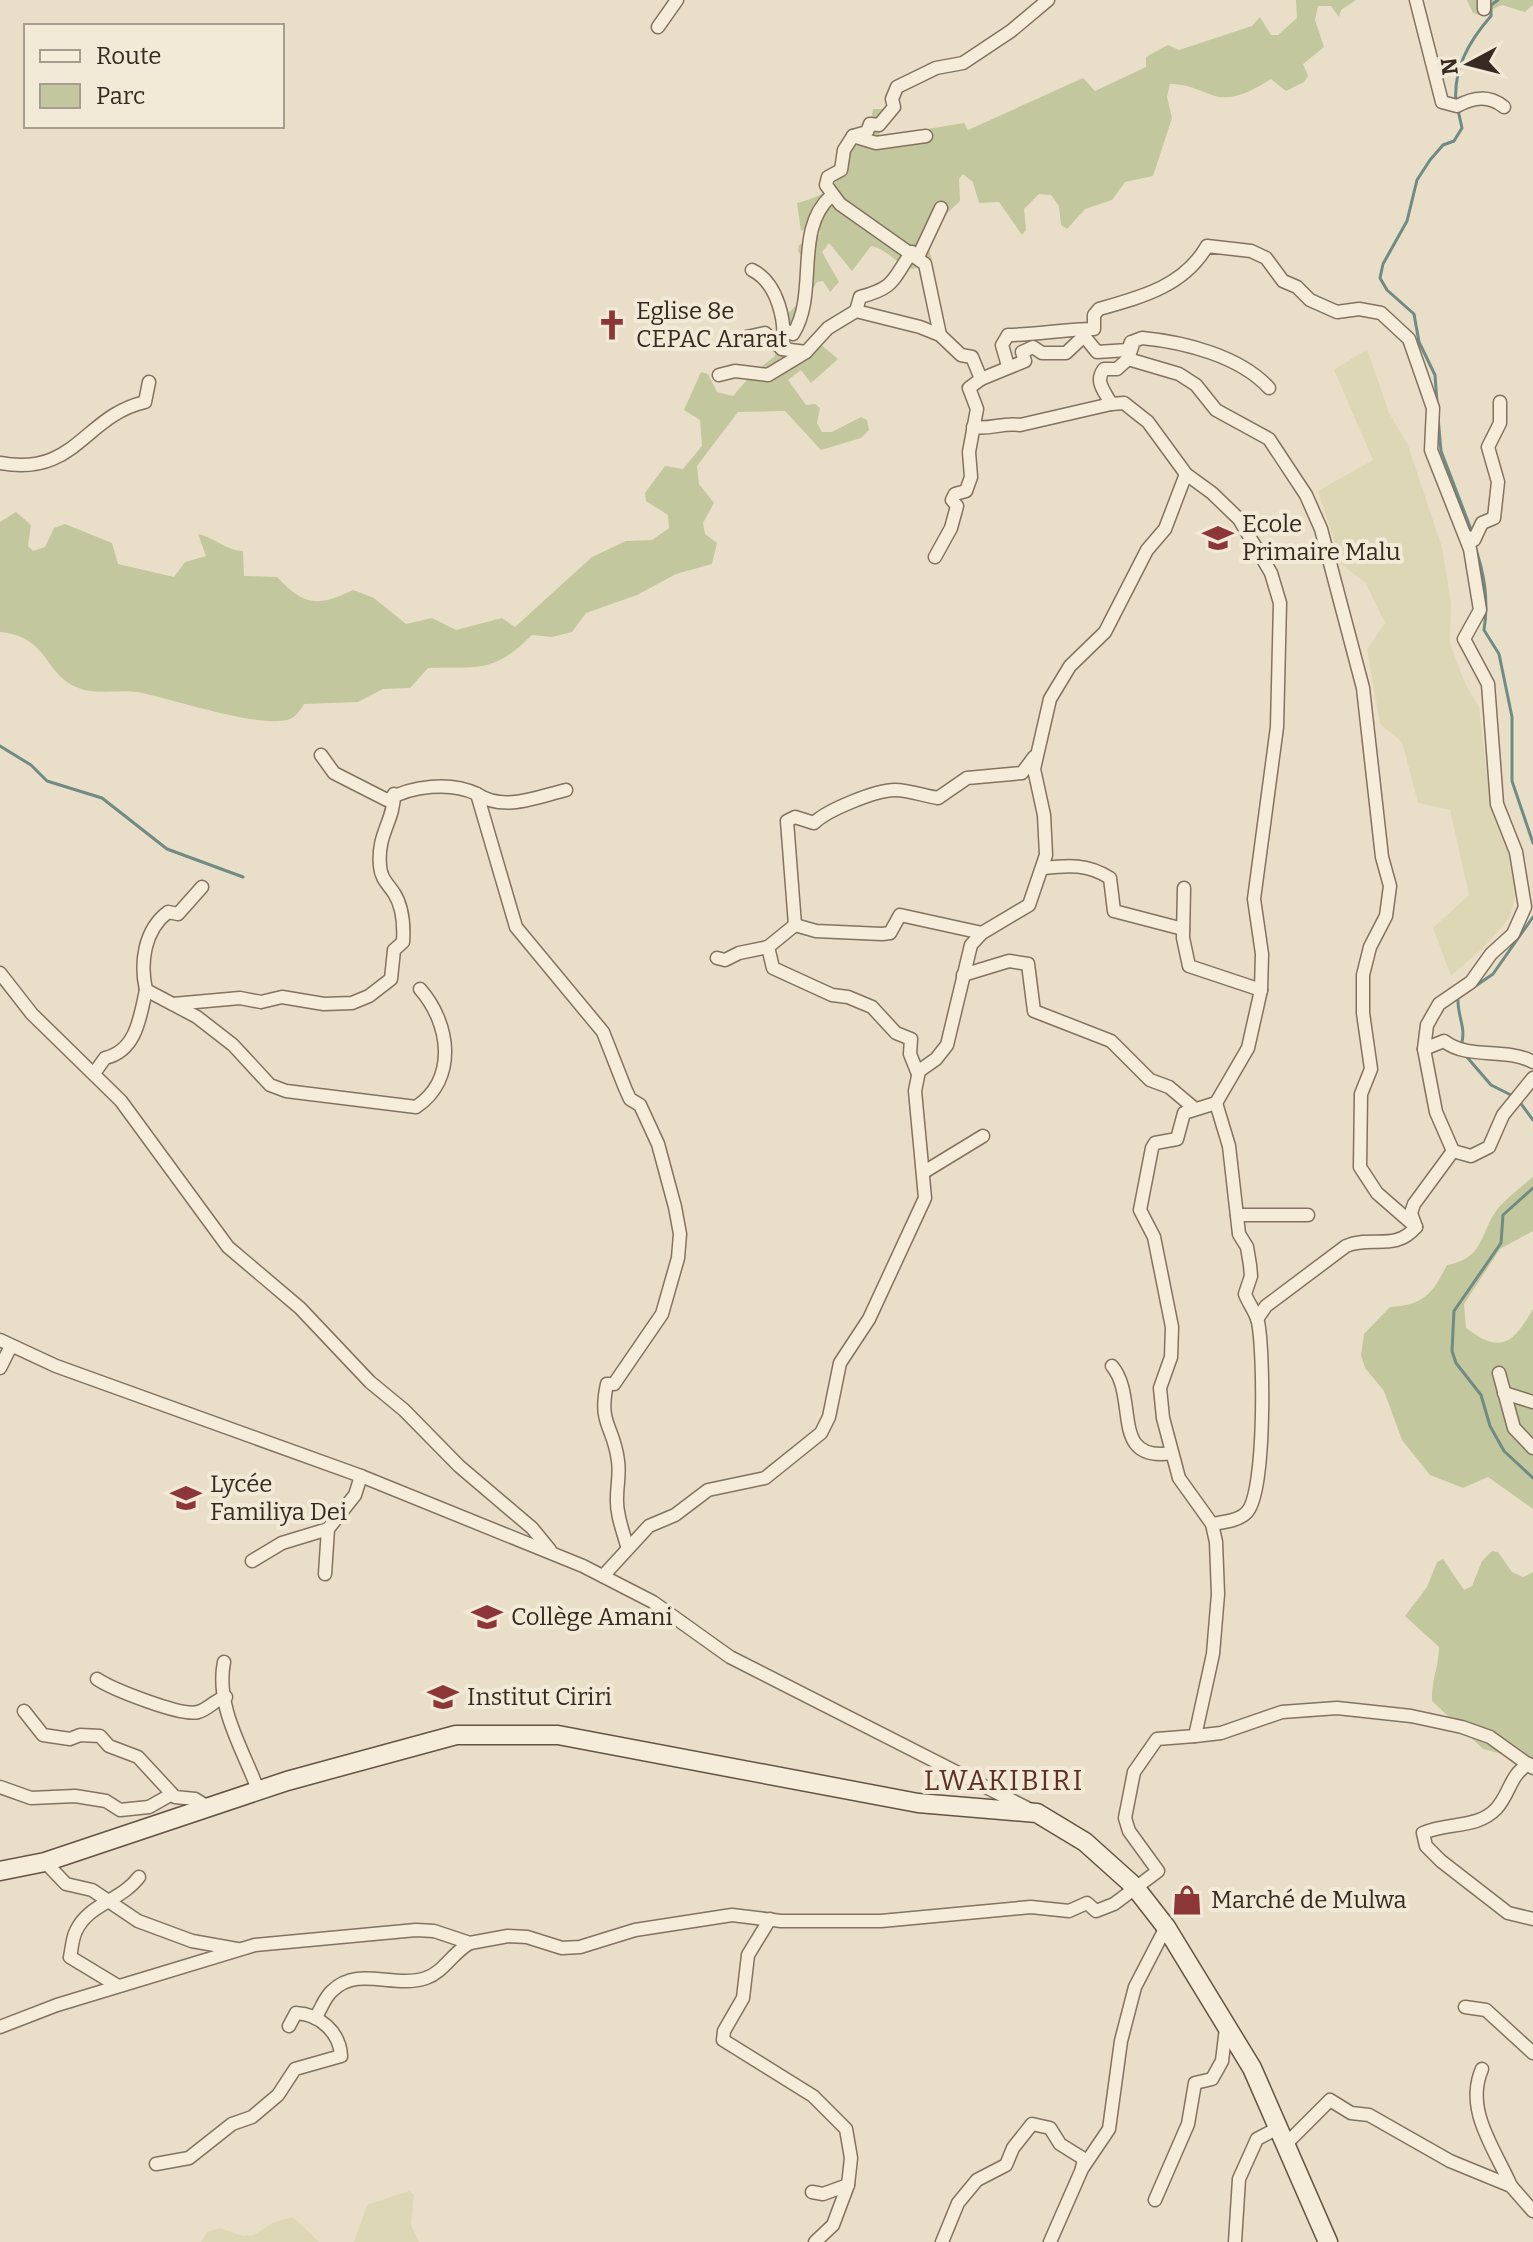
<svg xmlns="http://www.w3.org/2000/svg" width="1533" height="2242" viewBox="0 0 1533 2242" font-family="Bitter,serif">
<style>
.farmland{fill:#ded7b6}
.green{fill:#c3c79d}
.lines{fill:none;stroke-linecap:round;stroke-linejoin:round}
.stream{stroke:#708b84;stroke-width:3}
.street-casing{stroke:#83725f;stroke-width:15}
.secondary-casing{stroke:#655342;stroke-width:21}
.street{stroke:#f5ecda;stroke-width:12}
.secondary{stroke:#f5ecda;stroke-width:18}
.labels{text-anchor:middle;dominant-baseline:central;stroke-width:8;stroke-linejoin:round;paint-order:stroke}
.poi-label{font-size:24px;fill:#362a21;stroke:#f2e9d7;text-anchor:start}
.quarter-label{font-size:28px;letter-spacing:2px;fill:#5d3025;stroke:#f2e9d7}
</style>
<rect width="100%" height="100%" fill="#e9dfc8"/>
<g class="farmland">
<path d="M1367 349 1389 413 1408 445 1442 547 1451 603 1450 643 1465 683 1479 707 1490 802 1519 882 1510 917 1485 946 1451 976 1433 928 1469 895 1450 810 1418 803 1402 742 1380 724 1367 649 1385 623 1365 582 1342 565 1318 491 1373 460 1334 370Z"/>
<path d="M409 2191 414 2195 411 2225 419 2242H354L367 2205Z"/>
<path d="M293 2217 319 2242H201L207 2232 220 2228 243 2236 254 2235 272 2223Z"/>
</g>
<g class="green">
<path d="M1296 0H1356L1341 10 1339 17 1331 6H1318L1315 20 1324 47 1303 64 1308 76 1304 82 1286 91 1271 79C1255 89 1232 103 1212 95 1195 89 1188 84 1170 84L1167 97 1172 118 1153 176 1125 182 1112 200 1085 209 1067 229 1061 225 1059 206 1051 195 1039 194 1024 209 1026 230 1022 235 999 202 979 203 973 182 963 174 959 179 960 201 941 219 928 246 932 260 913 269C895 264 889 250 871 246L852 271 829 243 822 252 839 282 830 292 823 281 817 282C804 301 796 322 781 339L787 347 805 344 813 338 838 359 811 383 801 370 788 380 806 405 815 404 820 408 817 423 822 432H832L861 417 867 420 869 430 861 438 821 450 785 411 738 412 697 466 699 484 714 503 703 523 705 534 717 543 712 564 676 574 637 595 586 613 572 632 552 637 532 635C494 673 480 667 428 668L410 688 383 689 358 702 304 704C301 709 297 715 292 718 268 732 167 697 137 692 116 689 96 696 76 687 43 672 49 637 0 632V522L16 512 31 525 28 546 33 551 45 547 54 528 65 524 112 543 118 564 174 577 185 562 206 556 198 534C216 538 225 550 243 551L244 576 277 577C304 606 318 607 353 590L374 598 406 624 432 618 456 630 502 618 515 627 592 557 626 541 652 540 669 528 668 515 646 501 645 493 665 466 683 469 702 446 700 420 684 410 701 372 708 374 717 392 733 396 751 375 775 356 776 325 801 301 807 263 798 251 799 245 820 234 817 223 801 231 797 203C859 187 827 164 868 135L873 109H883L879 137 964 123 968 130 1083 78 1095 91 1146 67V57L1168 45 1179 50 1252 26 1260 17 1271 35H1278L1297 18Z"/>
<path d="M1467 0H1533V5L1525 12 1502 5 1479 15 1473 13Z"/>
<path d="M1533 1177V1231L1500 1249 1464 1304 1466 1328C1502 1355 1513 1343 1533 1309V1509L1488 1477 1463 1488 1430 1475 1402 1440 1384 1391 1365 1368 1361 1355 1364 1334 1390 1307C1424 1305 1432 1294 1447 1265 1486 1258 1479 1232 1499 1207 1509 1196 1522 1186 1533 1177Z"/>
<path d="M1492 1551 1498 1552 1512 1572 1523 1577 1533 1572V1762L1483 1749 1432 1701C1431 1681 1439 1666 1439 1647L1405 1616 1427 1587 1437 1562 1443 1559 1464 1590 1472 1586 1482 1561Z"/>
</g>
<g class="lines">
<g class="stream">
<path d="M1456 103C1453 69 1469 41 1491 16V5L1498 0"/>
<path d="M1437 402 1435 375 1419 342 1414 314 1387 290 1380 278 1383 264 1407 221 1417 180 1430 160 1443 145 1454 141 1462 128 1458 110"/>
<path d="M1438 417 1441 451 1472 532"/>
<path d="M1474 543C1484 573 1489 598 1484 630L1499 654 1512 717V781L1533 843"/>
<path d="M0 746 31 765 47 781 102 798 167 849 243 877"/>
<path d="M1461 1046C1467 1028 1457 1016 1458 998L1493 974 1533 917"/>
<path d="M1466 1056 1491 1085 1513 1096"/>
<path d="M1519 1101 1533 1120"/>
<path d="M1533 1188 1503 1215 1501 1243 1454 1311 1452 1351 1456 1363 1481 1395 1490 1426 1504 1451 1533 1478"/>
</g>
<g class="street-casing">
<g id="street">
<path d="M1416 0 1442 102 1457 106C1474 97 1489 95 1504 107"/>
<path d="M1484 9V0"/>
<path d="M658 27 677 0"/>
<path d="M853 136 867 132 870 124 879 125 894 107 892 99 897 87 936 68 963 63 1011 31 1048 0"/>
<path d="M926 136 876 143 853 136 844 150 841 170 828 177 826 185 840 204 925 264 940 335"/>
<path d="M918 257 941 208"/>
<path d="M752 270C778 283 787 323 782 349"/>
<path d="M856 311 860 297C897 287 892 279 912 252"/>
<path d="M785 330 793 334C819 293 793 230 831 196"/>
<path d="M737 339 765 333 782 349 806 352"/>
<path d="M1128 359 1179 374 1196 385 1216 410 1269 439 1306 495 1321 529 1363 688 1382 857 1390 886 1386 916 1370 947 1363 975V1013L1371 1069 1361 1094 1360 1167 1377 1193 1416 1227"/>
<path d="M1008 366 1002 345 1008 335C1037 335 1064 329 1094 329V315L1099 309C1142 297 1184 286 1207 246L1251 251 1266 258 1283 281 1297 287 1310 300 1337 312 1359 309 1381 313 1409 339 1433 408 1431 450 1470 549 1480 610 1464 639 1488 684 1497 804 1516 852 1525 907 1513 934 1491 954 1471 982 1439 1004 1427 1025 1424 1049 1436 1112 1453 1151"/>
<path d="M719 375 735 371 768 375 806 352 828 328 856 311 920 327 940 335 961 355 972 357 981 379"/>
<path d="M973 427C991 430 1003 422 1020 425L1111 404"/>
<path d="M0 463C76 477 84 416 145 402L149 382"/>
<path d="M1466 536 1474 540 1482 523 1494 518 1498 482 1488 447 1500 423V402"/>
<path d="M935 557 951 528 957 506 952 500 955 494 966 491 971 477 969 452 977 409 969 388 981 379 1025 361 1022 352 1033 347 1042 353H1066L1084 336 1097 352 1128 350 1131 342"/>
<path d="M321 755 334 773 387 800C411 786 450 781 477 794L516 927 603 1032 625 1088 630 1099 640 1105 658 1144 675 1207 680 1234 678 1258 662 1314 614 1384H607C598 1425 614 1426 618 1461 620 1473 617 1485 617 1498 616 1514 623 1531 627 1546"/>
<path d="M477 794C504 812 537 797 566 790"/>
<path d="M1044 868C1069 865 1088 864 1110 878L1114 911 1183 929"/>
<path d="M202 887 178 914 168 912C144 930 140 963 146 990L197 1017 233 1045 270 1085 286 1091 416 1107C458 1079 450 1023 420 989"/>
<path d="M1184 888 1183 938 1189 966 1261 990"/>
<path d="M795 925 787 821 795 817 814 823C827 810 876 790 895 790 908 790 925 796 938 798L967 778 1022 773 1034 757"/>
<path d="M717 958 725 960 739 953 768 947"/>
<path d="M0 973 32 1014 121 1101 228 1247 300 1308 370 1382 404 1410 459 1466 532 1528 550 1550"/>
<path d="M963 975 1009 961 1028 964 1034 1011 1111 1041 1150 1080 1169 1087 1194 1108"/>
<path d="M173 1004 240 998 261 1002 282 997 324 1004 352 1003 369 996 391 979 394 950 403 942C404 927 403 907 394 893 388 884 381 879 380 866 377 833 394 822 394 794"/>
<path d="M1424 1049 1444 1041C1468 1060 1506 1047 1533 1062"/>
<path d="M95 1072 105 1058C136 1051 140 1018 146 990"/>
<path d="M918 1074 910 1054 911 1039 896 1033 872 1007 848 997 832 995 773 968 768 947 795 925 816 931 882 934 890 933 900 915 982 933"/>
<path d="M1453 1151 1471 1156 1489 1147 1503 1115 1533 1078"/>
<path d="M924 1172 983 1136"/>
<path d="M1237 1215H1308"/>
<path d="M1257 1319 1266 1306 1346 1246C1371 1235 1395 1252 1416 1227L1411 1213 1414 1204 1453 1151"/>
<path d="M0 1340 56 1366 361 1476 583 1566 653 1602 730 1657 1027 1808"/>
<path d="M1112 1366C1139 1398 1109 1463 1172 1453"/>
<path d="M0 1368 11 1346"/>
<path d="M1499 1373 1514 1428 1533 1448"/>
<path d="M1504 1393 1533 1402"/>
<path d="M1212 1524C1223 1522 1239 1521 1247 1512 1266 1492 1264 1351 1258 1322 1256 1312 1248 1303 1245 1294L1251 1276 1250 1265 1247 1247 1239 1234 1229 1146 1216 1103"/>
<path d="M252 1561 282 1543 328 1529"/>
<path d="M325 1574 328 1529 355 1495 361 1476"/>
<path d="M603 1576 649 1526 675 1515 708 1490 765 1478 821 1433 829 1417 840 1363 869 1319 925 1198 915 1091 919 1071 936 1059 947 1045 971 945 982 933 1029 905 1046 855 1044 815 1034 769 1050 699 1070 666 1105 632 1147 550 1165 529 1186 474"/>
<path d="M224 1662C215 1707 244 1751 258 1790"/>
<path d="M97 1679C112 1689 182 1717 198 1712 209 1709 214 1700 226 1697"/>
<path d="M24 1711 43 1735 70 1739 80 1735 100 1736 109 1746 138 1757 175 1797 195 1799 208 1807"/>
<path d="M1195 1736 1221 1733 1282 1712 1337 1708 1411 1716 1462 1727 1490 1737 1533 1768"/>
<path d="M1529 1764C1510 1774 1510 1794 1496 1809 1477 1829 1447 1822 1423 1833L1426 1846 1441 1861 1508 1913 1533 1919"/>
<path d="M0 1787 31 1798 75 1796 106 1801 120 1810 149 1807 172 1794"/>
<path d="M45 1862 66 1884 92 1890 138 1921 192 1941 237 1949"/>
<path d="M770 1919 748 1955 743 1998 724 2031 723 2040 813 2096 846 2129 851 2158 848 2185 833 2225 815 2242"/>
<path d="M118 1986 70 1957C72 1948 72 1939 76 1931 88 1904 121 1901 139 1877"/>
<path d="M1465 2007 1486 2010 1533 2053"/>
<path d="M315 2018C321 2010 324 1998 332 1991 358 1965 394 1989 426 1978 444 1972 453 1952 470 1943"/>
<path d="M0 2027 57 2005 255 1945 416 1930 434 1931 470 1943 508 1936 527 1937 562 1948 580 1947 635 1930 732 1915 781 1921H881L1031 1907 1069 1911 1087 1903 1096 1911 1114 1904 1158 1871 1129 1831 1125 1818 1134 1772 1157 1739 1195 1736 1213 1654 1218 1594 1216 1542 1212 1524 1179 1478 1163 1418 1160 1388 1171 1357 1172 1327 1154 1237 1140 1210 1152 1148 1155 1143 1177 1139 1184 1113 1216 1103 1248 1048 1261 990 1262 954 1254 899 1277 727 1280 603 1271 573 1239 519 1212 493 1186 474 1148 422 1124 403 1111 404C1105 391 1094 382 1104 369H1117L1128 359 1134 341 1142 338C1184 342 1240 356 1269 388"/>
<path d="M1482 2069C1464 2110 1495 2149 1511 2186"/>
<path d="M1285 2145 1330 2100 1351 2113 1369 2115 1450 2161 1511 2186 1533 2211"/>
<path d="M156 2164 189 2158 232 2124 252 2117 278 2095 295 2069 341 2056C340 2032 319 2014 296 2013L289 2026"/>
<path d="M812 2192 823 2194 848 2185"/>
<path d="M1155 2200 1188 2124 1195 2083 1212 2079 1222 2061 1226 2028"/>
<path d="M942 2242 958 2203 977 2180 1006 2165 1013 2148 1032 2124 1050 2128 1060 2144 1084 2159 1082 2168"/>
<path d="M1050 2242 1082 2169 1109 2129 1121 2041 1135 1987 1166 1927"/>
<path d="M1235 2242 1239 2179 1257 2139 1278 2128"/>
</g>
</g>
<g class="secondary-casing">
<path id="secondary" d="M0 1871 45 1862 287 1781 456 1735H558L918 1803 1037 1813 1085 1842 1134 1886 1166 1927 1252 2068 1328 2242"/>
</g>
<use href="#street" class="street"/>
<use href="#secondary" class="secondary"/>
</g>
<defs>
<g id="church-bare" transform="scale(2.4)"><path d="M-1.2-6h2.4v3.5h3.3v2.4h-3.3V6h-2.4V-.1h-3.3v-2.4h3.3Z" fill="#8c3638" stroke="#f2e9d7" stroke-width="2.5" paint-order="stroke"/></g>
<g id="school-bare" transform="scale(2.4)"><path d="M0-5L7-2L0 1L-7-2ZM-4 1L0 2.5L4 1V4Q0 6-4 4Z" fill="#8c3638" stroke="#f2e9d7" stroke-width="2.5" paint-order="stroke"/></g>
<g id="university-bare" transform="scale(2.4)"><path d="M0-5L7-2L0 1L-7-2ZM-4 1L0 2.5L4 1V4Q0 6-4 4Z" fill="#8c3638" stroke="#f2e9d7" stroke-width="2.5" paint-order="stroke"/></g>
<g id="shop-bare" transform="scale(2.4)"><path d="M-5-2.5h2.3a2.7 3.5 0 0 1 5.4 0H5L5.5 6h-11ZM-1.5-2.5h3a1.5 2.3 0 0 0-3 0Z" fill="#8c3638" stroke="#f2e9d7" stroke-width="2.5" paint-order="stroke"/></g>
</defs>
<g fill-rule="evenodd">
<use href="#church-bare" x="612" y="325"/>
<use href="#school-bare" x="1218" y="538"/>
<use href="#school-bare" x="186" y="1498"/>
<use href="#university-bare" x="487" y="1617"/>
<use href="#school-bare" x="443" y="1697"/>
<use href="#shop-bare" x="1187" y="1900"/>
</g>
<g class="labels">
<g class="poi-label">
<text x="636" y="311">Eglise 8e<tspan x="636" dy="28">CEPAC Ararat</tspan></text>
<text x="1242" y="524">Ecole<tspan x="1242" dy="28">Primaire Malu</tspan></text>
<text x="210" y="1484">Lycée<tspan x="210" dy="28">Familiya Dei</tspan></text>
<text x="511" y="1617">Collège Amani</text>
<text x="467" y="1697">Institut Ciriri</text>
<text x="1211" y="1900">Marché de Mulwa</text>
</g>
<g class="quarter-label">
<text x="1004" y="1780">LWAKIBIRI</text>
</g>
</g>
<rect x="24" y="24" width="260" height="104" fill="#f2e9d7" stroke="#a79d8e" stroke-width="2"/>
<rect x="40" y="50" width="40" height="12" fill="#f5ecda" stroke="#a79d8e" stroke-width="2"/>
<text x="96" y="64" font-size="24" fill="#362a21">Route</text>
<rect x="40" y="84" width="40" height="24" fill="#c3c79d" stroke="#a79d8e" stroke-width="2"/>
<text x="96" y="104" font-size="24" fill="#362a21">Parc</text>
<g transform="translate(1469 64) rotate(263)" stroke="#f2e9d7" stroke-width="6" paint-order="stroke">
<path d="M0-6L14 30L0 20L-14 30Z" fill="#362a21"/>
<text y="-12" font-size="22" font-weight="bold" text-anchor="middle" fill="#362a21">N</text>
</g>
</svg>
